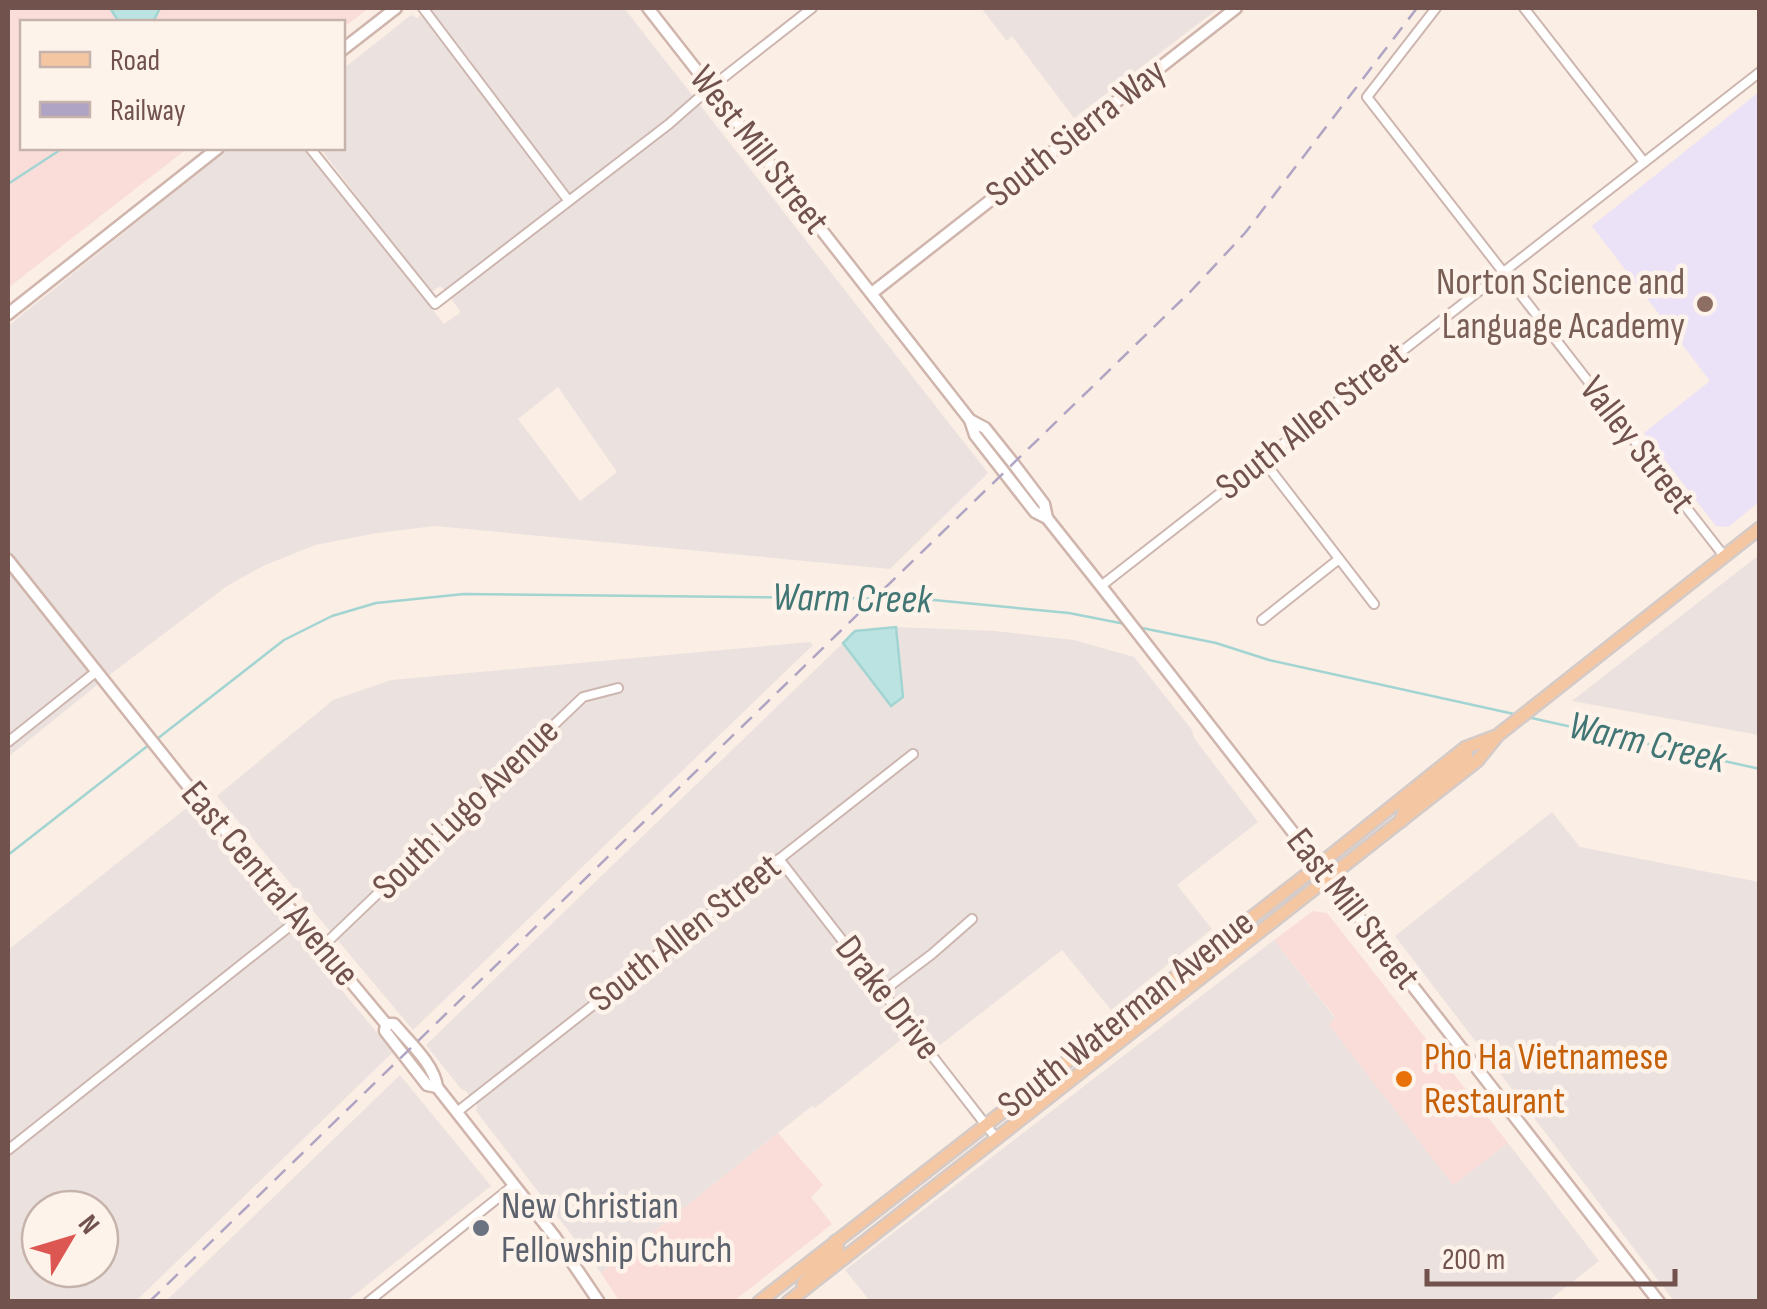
<svg xmlns="http://www.w3.org/2000/svg" width="1767" height="1309" viewBox="0 0 1767 1309" font-family="'Sofia Sans Condensed',sans-serif">
<style>
.commercial{fill:#faddd9}
.industrial{fill:#ebe2df;fill-rule:evenodd}
.education{fill:#ebe2f7}
.water{fill:#bbe3e1;stroke:#a2d4d2;stroke-width:2.5}
.lines{fill:none;stroke-linecap:round;stroke-linejoin:round}
.stream{stroke:#a2d4d2;stroke-width:2.5}
.street-casing{stroke:#cdb6af;stroke-width:12}
.secondary-casing{stroke:#d0b5ac;stroke-width:15}
.primary-casing{stroke:#d4cbc9;stroke-width:16}
.street{stroke:#fff;stroke-width:8}
.secondary{stroke:#fff;stroke-width:10}
.primary{stroke:#f5c6a2;stroke-width:11}
.rail{stroke:#afa4c3;stroke-width:2.5;stroke-dasharray:15 10;stroke-linecap:butt}
.education-dot{fill:#8d6e63;stroke:#fef3eb;stroke-width:4}
.food-dot{fill:#e8710a;stroke:#fef3eb;stroke-width:4}
.worship-dot{fill:#6b7280;stroke:#fef3eb;stroke-width:4}
.labels{text-anchor:middle;dominant-baseline:central;stroke-width:9;stroke-linejoin:round;paint-order:stroke}
.street-label{font-size:38px;fill:#71524c;stroke:#fef3eb}
.education-label{font-size:38px;fill:#785e54;stroke:#fef3eb;text-anchor:end}
.food-label{font-size:38px;fill:#c56008;stroke:#fef3eb;text-anchor:start}
.worship-label{font-size:38px;fill:#5b616d;stroke:#fef3eb;text-anchor:start}
.water-label{font-size:40px;font-style:italic;fill:#417675;stroke:#fef3eb}
</style>
<rect width="100%" height="100%" fill="#fbeee5"/>
<g class="commercial">
<path d="M8 8H369L343 28 342 22H22V148H188L8 288Z"/>
<path d="M1313 911 1327 913 1508 1143 1453 1186 1328 1025 1335 1017 1274 940Z"/>
<path d="M778 1133 823 1185 811 1197 832 1224 734 1301H619L601 1273Z"/>
</g>
<g class="industrial">
<path d="M429 8H624L988 473 890 569 435 526 377 533 315 545 263 566 227 586 112 673 8 757V326L229 148H304L444 324 461 312 441 286 430 292 320 148H342L343 69 411 15 417 18ZM558 387 617 472 580 501 518 419Z"/>
<path d="M981 8H1219L1074 118 1012 36 1007 41Z"/>
<path d="M1759 555V735L1572 701Z"/>
<path d="M896 627 995 631 1074 640 1134 657 1192 730 1194 738 1258 822 1177 885 1212 929 1111 1010 1062 950 939 1046 921 1024 815 1108 812 1106 601 1273 476 1111 477 1105 466 1091 462 1090 426 1045 843 643 891 706 903 697Z"/>
<path d="M810 642 813 645 413 1030 217 796 333 700 391 680Z"/>
<path d="M189 806 393 1052 136 1301 8 1302V950ZM40 1209H100V1269H40Z"/>
<path d="M1552 812 1580 847 1759 882V1301H1674L1395 936Z"/>
<path d="M1274 940 1335 1018 1329 1025 1453 1185 1508 1143 1599 1261 1548 1301H870L845 1270Z"/>
<path d="M400 1075 491 1186 347 1301H166Z"/>
</g>
<path class="education" d="M1759 92V502L1728 527 1716 526 1644 433 1710 381 1592 226Z"/>
<g class="water">
<path d="M110 8H160L153 22H119Z"/>
<path d="M896 627 903 697 891 706 843 643 855 631Z"/>
</g>
<g class="lines">
<g class="stream">
<path d="M8 184 63 148"/>
<path d="M1137 627 1216 643 1269 660 1514 714"/>
<path d="M1527 717 1760 769"/>
<path d="M157 739 284 640 332 616 376 603 464 594 923 599 1069 613 1125 624"/>
<path d="M8 855 150 744"/>
</g>
<g class="street-casing">
<g id="street">
<path d="M423 8 568 200"/>
<path d="M1436 8 1367 97 1724 556"/>
<path d="M1524 8 1644 162"/>
<path d="M310 148 435 304 669 124 710 88 812 8"/>
<path d="M1263 460 1374 604"/>
<path d="M1101 586 1760 72"/>
<path d="M1262 620 1339 559"/>
<path d="M8 742 97 671"/>
<path d="M779 859 996 1138"/>
<path d="M323 946 583 697 618 688"/>
<path d="M883 991 932 954 972 919"/>
<path d="M457 1112 913 754"/>
<path d="M8 1150 300 918"/>
<path d="M368 1302 514 1185"/>
</g>
</g>
<g class="secondary-casing">
<g id="secondary">
<path d="M648 8 970 420 975 435 1035 512 1047 518 1101 586 1659 1302"/>
<path d="M342 50 396 8"/>
<path d="M872 293 1236 8"/>
<path d="M8 314 218 148"/>
<path d="M970 420 985 428 1013 463 1044 504 1047 518"/>
<path d="M8 560 183 780 386 1024 385 1031 427 1085 437 1087"/>
<path d="M386 1024H394C409 1042 434 1064 437 1087L555 1237 599 1302"/>
</g>
</g>
<g class="primary-casing">
<g id="primary">
<path d="M1401 821 1406 805 1467 757 1465 748"/>
<path d="M803 1284 816 1268 838 1251 836 1241"/>
<path d="M759 1302 1319 865 1465 748 1494 737"/>
<path d="M788 1302 1468 768 1477 761 1498 735 1760 528"/>
</g>
</g>
<use href="#street" class="street"/>
<use href="#secondary" class="secondary"/>
<use href="#primary" class="primary"/>
<path class="rail" d="M149 1302 1191 291 1245 233 1417 8"/>
</g>
<circle class="education-dot" cx="1705" cy="304" r="10"/>
<circle class="food-dot" cx="1404" cy="1079" r="10"/>
<circle class="worship-dot" cx="481" cy="1228" r="10"/>
<g class="labels">
<g class="street-label">
<text transform="translate(1076 133) rotate(-38)">South Sierra Way</text>
<text transform="translate(759 150) rotate(52)">West Mill Street</text>
<text transform="translate(1312 421) rotate(-38)">South Allen Street</text>
<text transform="translate(1637 445) rotate(52)">Valley Street</text>
<text transform="translate(466 809) rotate(-44)">South Lugo Avenue</text>
<text transform="translate(270 884) rotate(50)">East Central Avenue</text>
<text transform="translate(1353 909) rotate(52)">East Mill Street</text>
<text transform="translate(685 933) rotate(-38)">South Allen Street</text>
<text transform="translate(888 998) rotate(52)">Drake Drive</text>
<text transform="translate(1126 1014) rotate(-38)">South Waterman Avenue</text>
</g>
<g class="education-label">
<text x="1685" y="282">Norton Science and<tspan x="1685" dy="44">Language Academy</tspan></text>
</g>
<g class="food-label">
<text x="1424" y="1057">Pho Ha Vietnamese<tspan x="1424" dy="44">Restaurant</tspan></text>
</g>
<g class="worship-label">
<text x="501" y="1206">New Christian<tspan x="501" dy="44">Fellowship Church</tspan></text>
</g>
<g class="water-label">
<text transform="translate(852 599) rotate(1)">Warm Creek</text>
<text transform="translate(1647 743) rotate(13)">Warm Creek</text>
</g>
</g>
<rect width="1767" height="1309" fill="none" stroke="#71524c" stroke-width="20"/>
<rect x="20" y="20" width="325" height="130" fill="#fef3eb" stroke="#c6b3ab" stroke-width="2.5"/>
<rect x="40" y="52" width="50" height="15" fill="#f5c6a2" stroke="#c6b3ab" stroke-width="2.5"/>
<text x="110" y="70" font-size="30" fill="#71524c">Road</text>
<rect x="40" y="102" width="50" height="15" fill="#afa4c3" stroke="#c6b3ab" stroke-width="2.5"/>
<text x="110" y="120" font-size="30" fill="#71524c">Railway</text>
<g transform="translate(70 1239) rotate(52)"><circle r="48" fill="#fef3eb" stroke="#c6b3ab" stroke-width="2.5"/>
<path d="M0-8L18 38L0 25L-18 38Z" fill="#dc5752"/>
<text y="-15" font-size="28" font-weight="bold" text-anchor="middle" fill="#71524c">N</text>
</g>
<path d="M1427 1269v15h248v-15" fill="none" stroke="#71524c" stroke-width="5"/>
<text x="1442" y="1269" font-size="30" fill="#71524c" stroke="#fef3eb" stroke-width="8" paint-order="stroke">200 m</text>
</svg>
